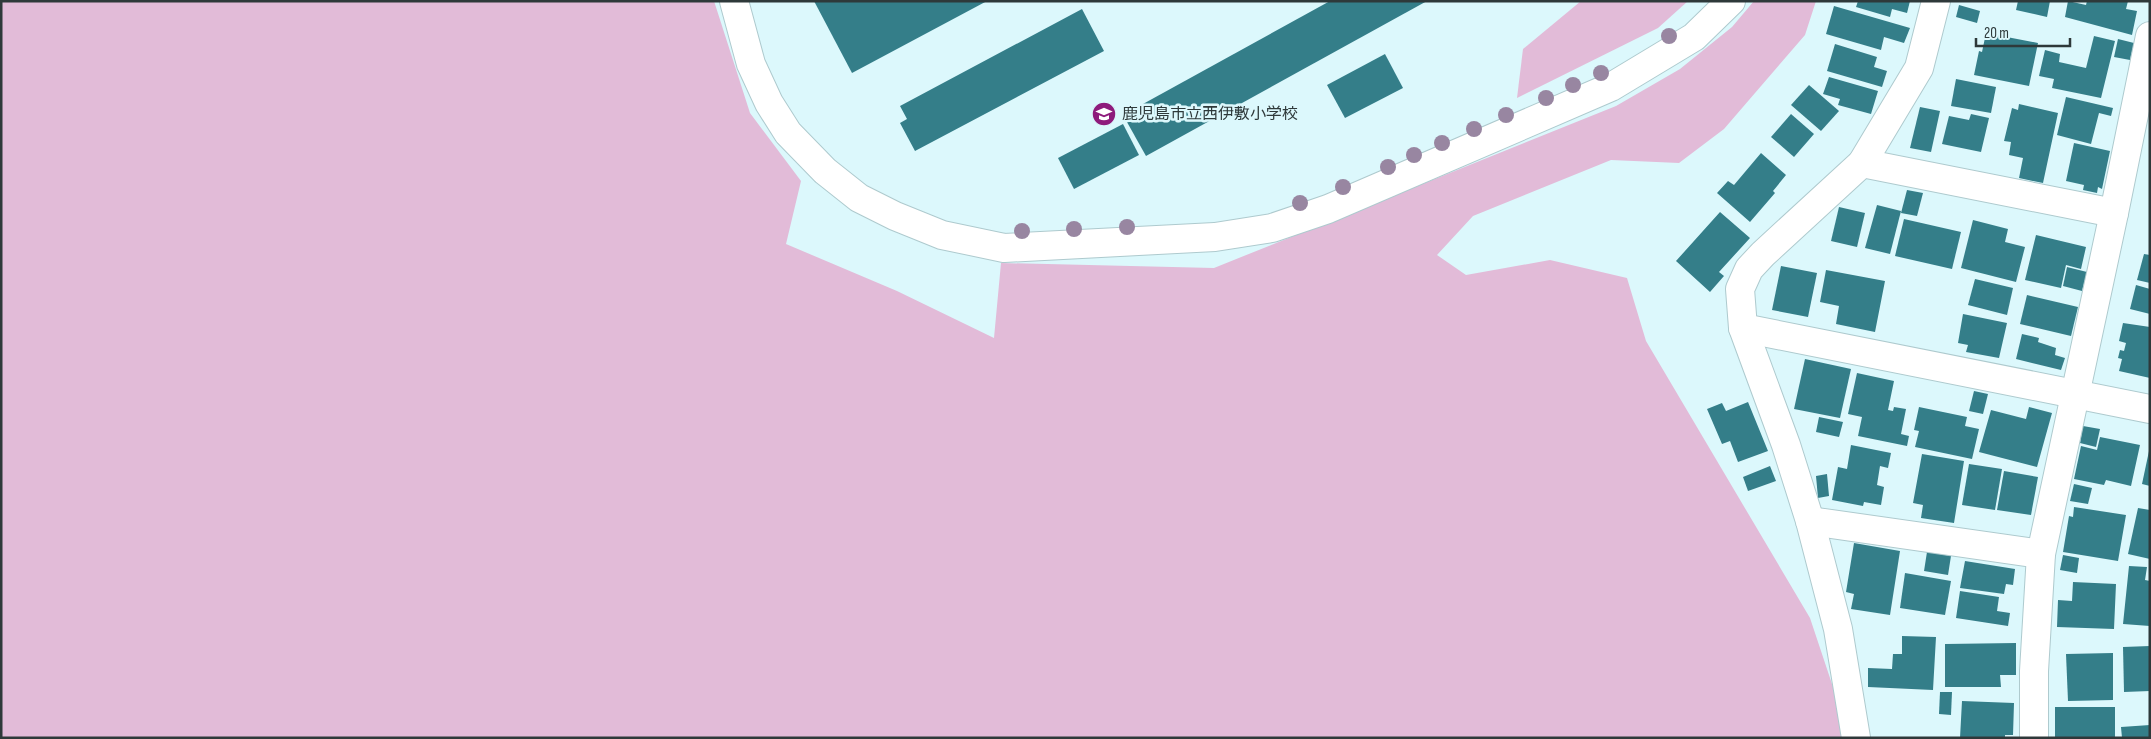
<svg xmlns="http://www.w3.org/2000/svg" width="2151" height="739" viewBox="0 0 2151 739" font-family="'Sofia Sans Condensed','Noto Sans JP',sans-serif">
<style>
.green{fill:#e2bbd8}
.building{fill:#347e89}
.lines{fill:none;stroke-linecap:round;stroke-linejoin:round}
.minor-casing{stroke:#aecace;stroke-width:30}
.minor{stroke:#fff;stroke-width:28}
.tree{fill:#9886a1}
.labels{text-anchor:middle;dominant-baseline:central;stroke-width:5;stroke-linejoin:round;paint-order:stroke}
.poi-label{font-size:16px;fill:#2e393a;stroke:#dcf8fc;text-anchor:start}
</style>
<rect width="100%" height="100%" fill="#dcf8fc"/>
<g class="green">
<path d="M1 1H714L750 113 801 181 786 244 897 291 994 338 1001 263 1214 268 1616 106 1680 69 1732 27 1754 1H1816L1805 35 1724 129 1679 163 1611 160 1473 216 1437 255 1466 275 1550 260 1627 278 1646 341 1810 618 1840 708 1842 738H1Z"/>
<path d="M1581 1H1688L1658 28 1517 98 1523 49Z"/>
</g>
<g class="building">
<path d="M814 1H987L852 73Z"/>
<path d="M1330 1H1427L1146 156 1123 115Z"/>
<path d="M1858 1H1910L1907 13 1892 9 1890 17 1856 7Z"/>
<path d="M2018 1H2050L2047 17 2016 10Z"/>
<path d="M2068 1 2086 5 2087 1H2128L2126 9 2137 11 2132 35 2065 17Z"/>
<path d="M1959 5 1980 11 1977 23 1956 17Z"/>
<path d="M1834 6 1910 28 1904 43 1884 37 1881 50 1826 34Z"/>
<path d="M1082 9 1104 51 915 151 900 123 907 119 900 106Z"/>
<path d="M1986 33 2038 43 2029 86 1974 75 1979 51 1982 52Z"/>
<path d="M2094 36 2115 41 2101 98 2052 88 2054 79 2039 76 2045 50 2060 54 2059 62 2086 68Z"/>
<path d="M2118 39 2134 43 2130 60 2114 57Z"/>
<path d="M1835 44 1877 57 1874 67 1887 71 1882 87 1827 71Z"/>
<path d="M1385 54 1403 88 1345 118 1327 85Z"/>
<path d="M1829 77 1878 91 1871 114 1838 105 1840 99 1823 94Z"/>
<path d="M1956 79 1996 87 1991 113 1951 106Z"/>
<path d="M1809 85 1839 111 1821 131 1791 105Z"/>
<path d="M2066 97 2113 108 2111 116 2099 113 2091 144 2057 135Z"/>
<path d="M2019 104 2058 113 2043 183 2019 178 2023 158 2009 155 2011 142 2004 141 2012 108 2018 110Z"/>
<path d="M1920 107 1940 111 1931 152 1910 148Z"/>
<path d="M1791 114 1814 134 1794 157 1771 137Z"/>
<path d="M1971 114 1989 118 1981 152 1942 144 1949 116 1969 120Z"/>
<path d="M1123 124 1139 155 1074 189 1058 158Z"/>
<path d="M2074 143 2110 151 2102 189 2098 187 2097 193 2083 190 2084 185 2066 181Z"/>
<path d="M1761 153 1786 175 1773 191 1775 193 1750 222 1717 193 1728 181 1734 185Z"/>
<path d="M1907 190 1923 193 1917 216 1901 213Z"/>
<path d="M1877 205 1901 211 1890 254 1865 248Z"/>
<path d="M1839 207 1865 213 1857 247 1831 241Z"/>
<path d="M1720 212 1750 238 1719 272 1724 276 1710 292 1676 261Z"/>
<path d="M1904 219 1961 232 1952 269 1895 256Z"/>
<path d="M1973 220 2008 229 2005 242 2025 247 2016 282 1961 268Z"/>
<path d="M2036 235 2086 247 2081 269 2066 265 2061 288 2025 280Z"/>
<path d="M2144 254 2150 255V283L2137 280Z"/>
<path d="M1781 266 1817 273 1808 317 1772 310Z"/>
<path d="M2067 267 2087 272 2082 291 2063 286Z"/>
<path d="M1826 270 1885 281 1875 332 1836 324 1839 306 1820 302Z"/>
<path d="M1975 279 2013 288 2007 315 1968 305Z"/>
<path d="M2136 285 2150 289V314L2130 309Z"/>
<path d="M2027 295 2078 307 2071 336 2020 324Z"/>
<path d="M1963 314 2007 323 1999 358 1966 352 1968 345 1958 343Z"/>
<path d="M2123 323 2150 327V378L2119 371 2122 359 2118 358 2120 350 2124 351 2126 343 2119 341Z"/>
<path d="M2022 334 2039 338 2038 342 2056 348 2055 355 2065 358 2061 370 2016 359Z"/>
<path d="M1805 359 1851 369 1840 418 1794 409Z"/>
<path d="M1857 373 1894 381 1888 410 1893 411 1894 407 1906 409 1901 434 1909 436 1907 446 1858 436 1862 417 1848 414Z"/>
<path d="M1974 391 1988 394 1983 414 1969 411Z"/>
<path d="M1748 402 1768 451 1738 462 1730 441 1722 444 1707 409 1722 403 1726 411Z"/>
<path d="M1919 407 1967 417 1965 426 1979 429 1972 459 1915 447 1919 431 1914 430Z"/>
<path d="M2029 407 2052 413 2037 467 1979 452 1991 410 2026 419Z"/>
<path d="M1819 417 1843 422 1839 437 1816 432Z"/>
<path d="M2083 426 2100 429 2096 447 2080 443Z"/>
<path d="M2100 437 2140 445 2131 486 2106 480 2104 485 2074 479 2081 446 2097 450Z"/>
<path d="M1851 445 1891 453 1888 468 1880 466 1877 485 1884 487 1881 505 1864 502 1863 506 1832 500 1838 467 1847 469Z"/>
<path d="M2149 451H2150V486L2142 484Z"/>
<path d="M1922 454 1964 461 1954 523 1921 518 1923 505 1913 503Z"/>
<path d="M1969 464 2002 469 1995 510 1962 505Z"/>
<path d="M1770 466 1776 481 1748 491 1743 477Z"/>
<path d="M2004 471 2038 477 2031 515 1997 510Z"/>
<path d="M1827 474 1829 496 1818 498 1816 476Z"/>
<path d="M2074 484 2092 488 2088 504 2070 501Z"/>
<path d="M2074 507 2126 515 2118 561 2063 552 2069 516 2073 517Z"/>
<path d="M2138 508 2150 510V559L2128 554Z"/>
<path d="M1854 543 1900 551 1890 615 1851 609 1854 594 1846 592Z"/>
<path d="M1927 552 1951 556 1948 575 1924 571Z"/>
<path d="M2063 555 2079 558 2077 573 2060 570Z"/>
<path d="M1965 561 2015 569 2013 585 2006 584 2004 594 1960 588Z"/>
<path d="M2129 566 2147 567 2145 580 2150 581V626L2123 624Z"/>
<path d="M1905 573 1951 581 1945 615 1900 608Z"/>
<path d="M2073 582 2116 584 2114 629 2057 627 2058 600 2072 601Z"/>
<path d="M1960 591 1999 597 1997 611 2010 613 2008 626 1956 618Z"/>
<path d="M1902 636 1936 637 1933 690 1868 687V668L1892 669 1893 654H1902Z"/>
<path d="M2016 643V675H2000L2001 687H1945V644Z"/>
<path d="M2150 646V691L2124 692 2123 647Z"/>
<path d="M2113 653V700L2068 701 2066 654Z"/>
<path d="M1940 692H1952L1951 715 1939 714Z"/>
<path d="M1962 701 2014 703 2013 735H2005V738H1960Z"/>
<path d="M2055 707H2115V738L2055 737Z"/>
<path d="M2150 725V738H2122L2121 727Z"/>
</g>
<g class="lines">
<g class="minor-casing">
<g id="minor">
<path d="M734 1 751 64 769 103 788 133 825 171 859 198 895 216 942 235 1004 248 1215 237 1272 228 1328 209 1611 87 1694 37 1731 1"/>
<path d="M1862 163 2114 213"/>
<path d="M1743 328 2150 409"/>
<path d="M1810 521 2041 554"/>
<path d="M1856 738 1838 629 1810 521 1786 445 1743 328 1740 289 1749 269 1763 254 1862 163 1919 68 1936 1"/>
<path d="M2034 738V671L2041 554 2114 213 2150 36"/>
</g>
</g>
<use href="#minor" class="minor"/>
</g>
<g class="tree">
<circle cx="1669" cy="36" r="8"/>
<circle cx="1601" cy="73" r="8"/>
<circle cx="1573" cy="85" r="8"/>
<circle cx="1546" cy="98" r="8"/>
<circle cx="1506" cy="115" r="8"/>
<circle cx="1474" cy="129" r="8"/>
<circle cx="1442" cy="143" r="8"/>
<circle cx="1414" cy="155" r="8"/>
<circle cx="1388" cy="167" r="8"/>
<circle cx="1343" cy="187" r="8"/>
<circle cx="1300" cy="203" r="8"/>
<circle cx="1127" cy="227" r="8"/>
<circle cx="1074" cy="229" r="8"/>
<circle cx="1022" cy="231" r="8"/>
</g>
<defs>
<g id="school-disc" transform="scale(1.25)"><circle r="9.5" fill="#8e1b7c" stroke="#dcf8fc"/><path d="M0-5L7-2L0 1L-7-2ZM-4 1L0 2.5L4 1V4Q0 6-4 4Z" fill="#fff"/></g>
</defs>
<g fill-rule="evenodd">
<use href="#school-disc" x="1104" y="114"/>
</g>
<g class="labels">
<g class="poi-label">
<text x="1122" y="114">鹿児島市立西伊敷小学校</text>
</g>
</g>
<rect width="2151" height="739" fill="none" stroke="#2e393a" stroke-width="5"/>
<path d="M1976 38v8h94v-8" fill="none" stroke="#2e393a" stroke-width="2.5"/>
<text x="1984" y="38" font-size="15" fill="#2e393a" stroke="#dcf8fc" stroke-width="4" paint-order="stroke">20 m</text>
</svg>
